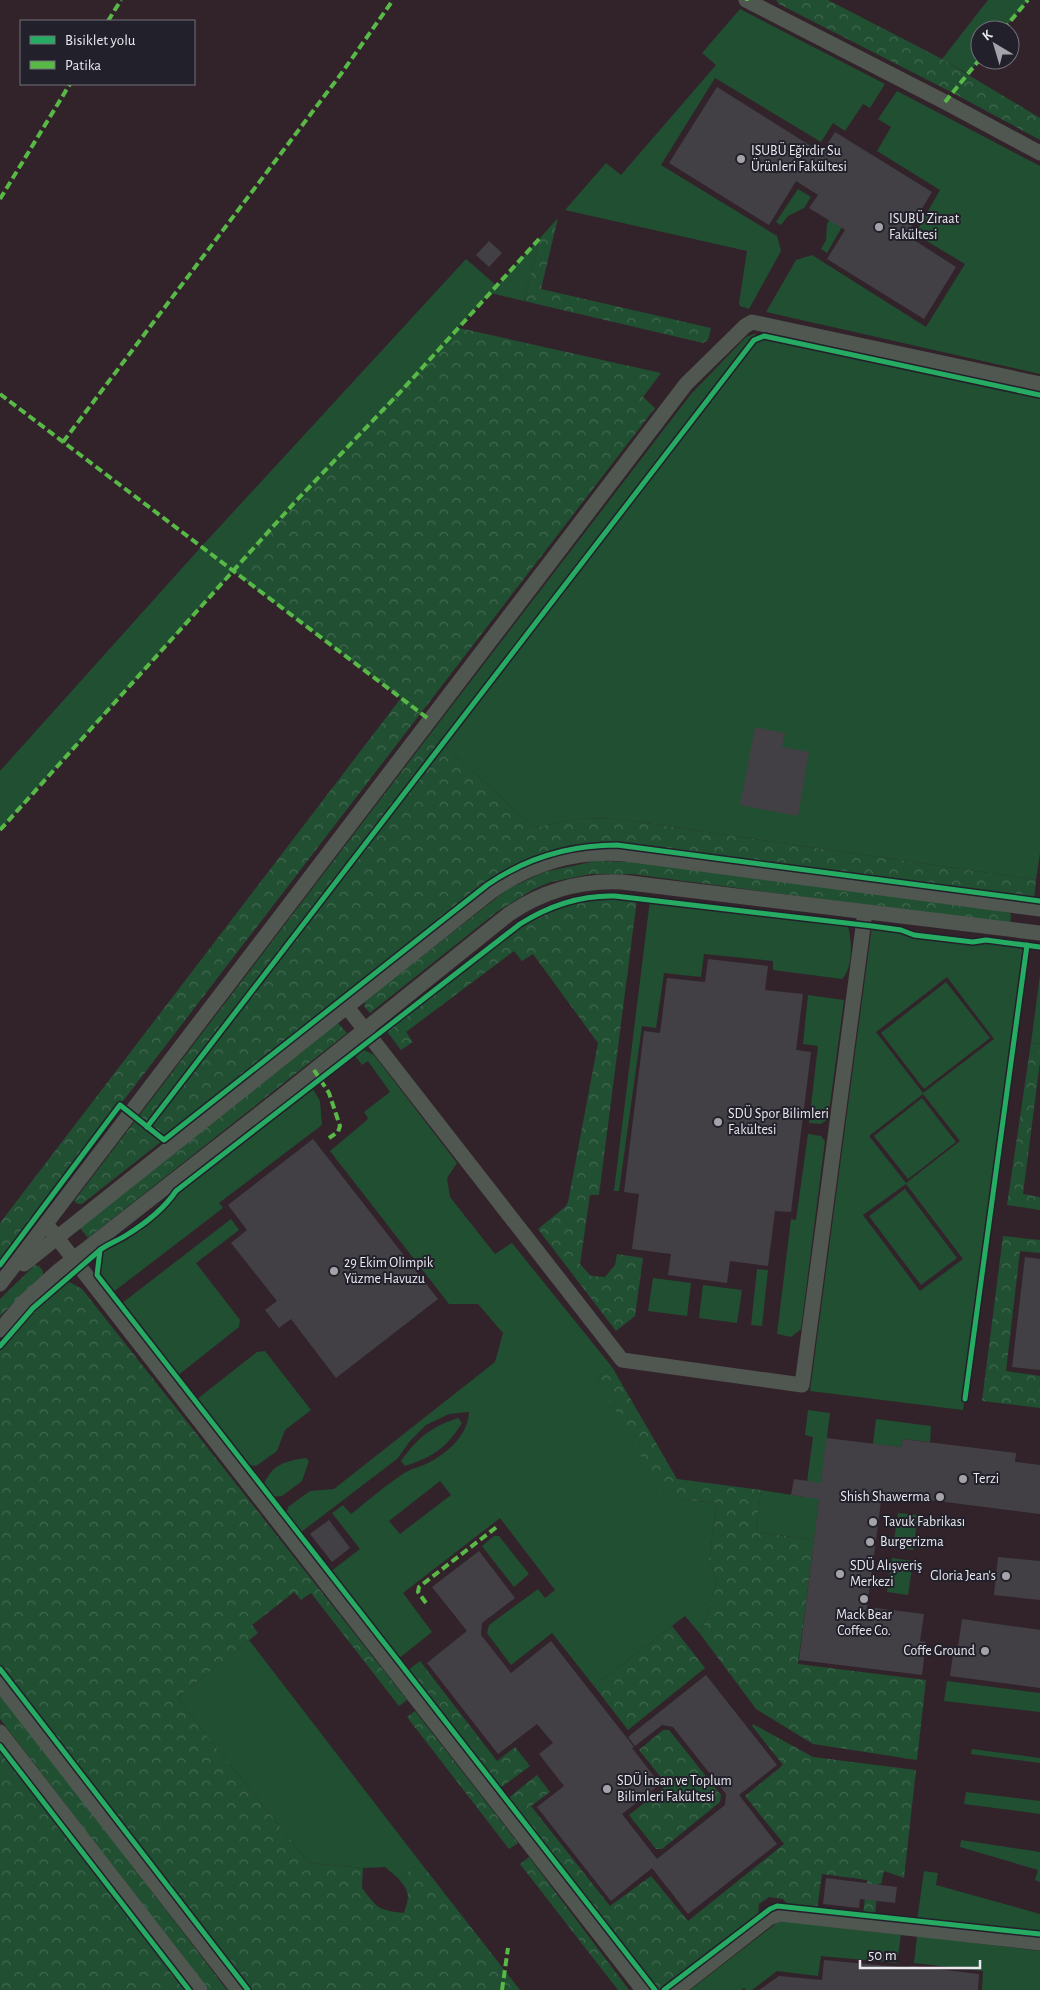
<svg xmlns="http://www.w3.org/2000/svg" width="1040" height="1990" viewBox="0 0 1040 1990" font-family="'Alegreya Sans',sans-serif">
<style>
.education{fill:#32232b;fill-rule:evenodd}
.grass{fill:#214f32;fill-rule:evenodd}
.forest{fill:url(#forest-crowns)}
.building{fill:#424045}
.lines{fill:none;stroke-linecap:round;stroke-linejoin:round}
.minor{stroke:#505750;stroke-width:15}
.quiet{stroke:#58b947;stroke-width:4;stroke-dasharray:8 4;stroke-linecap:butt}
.cycleway-casing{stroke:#22202a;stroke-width:8}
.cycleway{stroke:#26ab63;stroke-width:5}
.poi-dot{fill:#a4a3a9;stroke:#22202a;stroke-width:2}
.labels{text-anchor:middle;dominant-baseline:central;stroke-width:4;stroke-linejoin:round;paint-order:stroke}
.poi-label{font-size:14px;fill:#e9e8ef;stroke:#22202a;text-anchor:start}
</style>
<defs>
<pattern id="forest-crowns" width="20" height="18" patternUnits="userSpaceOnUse" patternTransform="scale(1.25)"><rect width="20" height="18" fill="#214f32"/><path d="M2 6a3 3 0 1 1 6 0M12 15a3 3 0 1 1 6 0" fill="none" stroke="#416850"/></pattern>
</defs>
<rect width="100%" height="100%" fill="#232228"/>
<path class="education" d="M0 0H1040V1990H0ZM21 21H194V84H21ZM980 30H1010V60H980Z"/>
<g class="grass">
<path d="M988 0H1028L1003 30H980V59L968 74 942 59Z"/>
<path d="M740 9 885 84 870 108 863 104 845 131 833 123 821 142 715 78 661 165 777 236 781 251 749 309 740 306 739 303 747 251 565 210 606 163 621 175 716 65 702 53Z"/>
<path d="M897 91 1040 166V374L766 312 796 260 812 255 926 327 965 264 915 234 940 190 877 151 891 127 878 119Z"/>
<path d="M798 189 811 197 804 208 788 216 781 225 776 222Z"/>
<path d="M835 210 847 218 827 253 821 249 826 240 827 224Z"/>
<path d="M540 238 524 301 490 293 403 389 296 501 0 830V771L201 547 466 259 497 286Z"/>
<path d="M754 334 1040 395V853L1036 880 618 819 580 818 537 827 530 824 431 733 691 394 746 337Z"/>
<path d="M650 900 847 923C852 938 854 967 842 979L773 970V961L704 954 701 977 664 973 656 1028 642 1026 619 1191H614Z"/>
<path d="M872 926 901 930 914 935 973 942 986 940 1027 945 963 1410 810 1391ZM947 977 994 1039 923 1093 876 1032ZM923 1094 960 1141 906 1183 869 1136ZM906 1184 963 1259 920 1291 863 1215Z"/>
<path d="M1040 975V1044L1031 1043Z"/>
<path d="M946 982 990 1038 924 1089 881 1033Z"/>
<path d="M808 995 844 1000 828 1119 821 1124 809 1123 818 1046 803 1044Z"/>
<path d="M360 1048 374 1055 457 1163 447 1178 450 1197 495 1254 512 1243 612 1367 597 1378 667 1498 717 1503 709 1560 717 1581 701 1635 685 1616 594 1686 552 1633 511 1665 487 1633 489 1625 538 1589 545 1598 555 1590 500 1518 403 1593 432 1632 398 1659 330 1572 360 1549 332 1513 343 1505 351 1514C369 1500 387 1484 406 1472 413 1468 421 1467 428 1463 448 1453 468 1435 469 1412L449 1414 426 1425 410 1441 397 1459 300 1533 286 1515 288 1507 310 1491 334 1489 495 1362 503 1333 478 1304H449L330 1151 366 1121 368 1118 364 1112 390 1092 368 1061 362 1065 353 1053ZM440 1481 451 1495 400 1534 389 1521Z"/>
<path d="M311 1086 320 1101 322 1125 219 1203 223 1208 112 1293 97 1275 100 1250C108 1244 117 1241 125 1236 143 1225 164 1209 176 1191Z"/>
<path d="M922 1098 956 1142 908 1179 874 1136Z"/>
<path d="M808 1134 821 1136 825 1141 801 1329 791 1337 777 1334 791 1219 796 1220Z"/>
<path d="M905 1189 957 1258 921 1285 869 1216Z"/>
<path d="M231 1219 239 1230 196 1263 240 1320 239 1327 177 1376 121 1304Z"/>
<path d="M757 1269 768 1270 762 1326 751 1325Z"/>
<path d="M653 1278 691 1283 687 1316 648 1311Z"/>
<path d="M703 1285 742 1290 737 1323 699 1318Z"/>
<path d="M265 1351 311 1410 285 1430 277 1451 256 1466 247 1465 196 1400 257 1352Z"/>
<path d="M808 1410 830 1413 814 1540 756 1532 761 1490 805 1497 813 1437 805 1435Z"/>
<path d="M458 1418 462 1423C446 1448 433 1457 405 1466L401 1461C417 1438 431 1427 458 1418Z"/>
<path d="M876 1419 931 1426 930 1442 903 1439 901 1447 873 1444Z"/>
<path d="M306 1458 309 1461 302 1481 282 1496 272 1497 263 1486C272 1464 285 1461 306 1458Z"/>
<path d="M898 1513 918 1515 913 1550 893 1547Z"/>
<path d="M494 1536H499L529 1574 514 1587 482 1546Z"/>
<path d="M892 1558 913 1561 908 1595 887 1592Z"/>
<path d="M249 1640 420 1862 399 1879 385 1867 363 1868 309 1863 177 1698Z"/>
<path d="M947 1681 1040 1693V1712L944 1701Z"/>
<path d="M972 1749 1040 1758V1763L971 1754Z"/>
<path d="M966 1792 1040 1801V1814L964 1804Z"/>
<path d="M961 1840 1040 1852V1882L1035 1880 1038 1870 960 1847Z"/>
<path d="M924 1871 938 1873 936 1885 1040 1914V1934L917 1921Z"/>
<path d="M783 1921 901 1935 897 1963 821 1956 818 1976 777 1971 752 1990H746L744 1988 741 1990H690L778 1922Z"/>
<path d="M917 1936 1040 1951V1990H982L983 1971 914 1963Z"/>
</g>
<g class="forest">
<path d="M776 0H828L942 59 1040 118V140L953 93 779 4Z"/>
<path d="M558 218 541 289 711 328 708 340 703 343 524 301 540 238Z"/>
<path d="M459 328 661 373 643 397 655 408 120 1105 0 1265V1223L401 698 233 571 340 454Z"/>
<path d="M431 733 530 824 537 827 580 818 618 819 1036 880 1034 900 637 847C580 842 534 852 487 885L82 1204H78L74 1201Z"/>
<path d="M596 861 635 862 1009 912 1011 915 1010 924 632 874H591L551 882 534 889 498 911 370 1013 364 1006 366 1000 508 889 544 872Z"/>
<path d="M601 896 637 899 599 1195H590L580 1264 591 1276 605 1277 615 1265 617 1254 643 1258 635 1316 616 1331 538 1229 565 1207 568 1202 598 1043 533 954 522 961 514 951 406 1032 413 1042 401 1050 385 1029 534 915C556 904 577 897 601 896Z"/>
<path d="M338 1023 347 1033 88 1238 80 1228Z"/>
<path d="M1031 1043 1040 1044V1062L1023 1194 1040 1197V1210L1007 1205Z"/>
<path d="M1003 1236 1040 1240V1253L1020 1251 1006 1371 1040 1376V1408L982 1401Z"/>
<path d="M35 1265 39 1266 43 1271V1274L0 1316V1299Z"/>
<path d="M64 1279 82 1289 407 1700 399 1706 311 1593 301 1600 294 1592 252 1625 258 1633 177 1698 309 1863 363 1868 362 1888C378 1909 378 1910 404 1913 409 1896 411 1894 399 1879L420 1862 520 1990H248L0 1669V1346L33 1308Z"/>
<path d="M612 1367 677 1479 761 1490 756 1532 814 1540 798 1664 926 1680 917 1760 813 1744 756 1709 701 1635 717 1581 709 1560 717 1503 666 1498 663 1496 597 1378Z"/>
<path d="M672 1626 705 1668 628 1730 594 1686Z"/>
<path d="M420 1661 497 1761 515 1747 530 1766 499 1789 407 1671Z"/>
<path d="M0 1693 227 1990H208L0 1719Z"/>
<path d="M415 1711 518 1843 509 1849 407 1717Z"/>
<path d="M753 1724 813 1757 916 1770 904 1878 884 1871 881 1884H878L875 1916 863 1915 867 1880 822 1874 817 1910 790 1907 783 1899 769 1897 759 1904 758 1918 664 1990H655L507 1799 537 1775 550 1792 531 1806 610 1906 651 1876 688 1921 784 1844 745 1796 783 1765 752 1726Z"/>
<path d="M663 1730H669L721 1795 720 1802 662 1849H656L629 1815 667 1785 639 1750Z"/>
<path d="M0 1746 189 1990H0Z"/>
<path d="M529 1857 629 1990H618L520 1864Z"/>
</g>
<g class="building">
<path d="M717 87 822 153 835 132 932 192 906 235 956 267 924 319 827 259 845 230 809 208 818 195 796 181 769 225 669 163Z"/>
<path d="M489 241 502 253 489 267 476 255Z"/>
<path d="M755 727 785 733 782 747 809 752 798 816 740 805Z"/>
<path d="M708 959 768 966 765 990 803 994 796 1050 811 1052 791 1212 775 1211 768 1266 730 1261 727 1283 668 1275 671 1254 632 1249 639 1194 624 1192 644 1031 660 1033 667 978 705 982Z"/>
<path d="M313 1139 438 1299 336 1378 291 1319 279 1328 265 1310 277 1301 231 1243 247 1230 228 1205Z"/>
<path d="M1025 1257 1040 1259V1370L1012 1367Z"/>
<path d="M826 1438 901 1447 903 1439 1016 1453 1015 1462 1040 1465V1514L882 1494 867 1607 924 1614 920 1641 926 1642 922 1675 799 1660 819 1499 791 1495 794 1479 821 1483Z"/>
<path d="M329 1520 350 1548 332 1562 310 1534Z"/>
<path d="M479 1551 515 1598 482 1623 481 1635 511 1673 551 1641 634 1747 632 1748 660 1784 622 1814 657 1859 725 1805 726 1794 673 1727 662 1725 635 1746 628 1737 706 1675 777 1765 739 1795 777 1844 688 1914 652 1868 611 1901 537 1807 564 1786 539 1754 553 1743 537 1724 498 1754 427 1663 467 1631 432 1587Z"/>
<path d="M998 1557 1040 1561V1600L994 1595Z"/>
<path d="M962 1619 1040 1630V1688L950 1676 954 1647H958Z"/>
<path d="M826 1878 897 1887 895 1903 860 1899 859 1908 823 1904Z"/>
<path d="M824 1960 911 1968V1966L979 1974 978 1990H759L779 1976 822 1980Z"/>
</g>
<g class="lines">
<g class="minor">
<path d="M746 0 945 102 1040 153"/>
<path d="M347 1007 622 1360 802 1385 865 912"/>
<path d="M51 1230 643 1990"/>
<path d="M24 1264 492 891C532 863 577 850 625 854L1040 909"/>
<path d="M0 1284 686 384 745 326 752 322 1040 384"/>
<path d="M0 1330 25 1301 57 1272 281 1097 509 914C543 891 581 880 622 882L1040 933"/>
<path d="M0 1684 238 1990"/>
<path d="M0 1732 200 1990"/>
<path d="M677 1990 769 1918 780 1914 1040 1943"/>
</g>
<g class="quiet">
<path d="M747 1V0"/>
<path d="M108 21 121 0"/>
<path d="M1003 30 1028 0"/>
<path d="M945 102 980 59"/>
<path d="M0 199 70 84"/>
<path d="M0 394 430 720"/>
<path d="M63 442 341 74 393 0"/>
<path d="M0 830 296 501 403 389 540 238"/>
<path d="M314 1070 329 1093 340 1126 338 1132 329 1138"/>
<path d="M426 1603 418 1592 419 1587 498 1526"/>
<path d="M502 1990 508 1948"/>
</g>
<g class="cycleway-casing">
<g id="cycleway">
<path d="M147 1127 754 340 764 336 1040 395"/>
<path d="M0 1265 120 1105 164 1140 487 885C526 858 568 845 617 845L1040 901"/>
<path d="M0 1346 33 1308 100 1250"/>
<path d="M965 1399 1027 945"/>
<path d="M0 1669 248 1990"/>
<path d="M0 1746 189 1990"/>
<path d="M655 1990 97 1275 100 1250C108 1244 117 1241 125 1236 143 1225 164 1209 176 1191L520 924C550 905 580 895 615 896L872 926 901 930 914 935 973 942 986 940 1040 947"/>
<path d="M664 1990 770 1909 777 1906 1040 1934"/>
</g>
</g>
<use href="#cycleway" class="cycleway"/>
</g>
<g class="poi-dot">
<circle cx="741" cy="159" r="5"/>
<circle cx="879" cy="227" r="5"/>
<circle cx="718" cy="1122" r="5"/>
<circle cx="334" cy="1271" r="5"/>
<circle cx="963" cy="1479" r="5"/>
<circle cx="940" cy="1497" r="5"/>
<circle cx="873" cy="1522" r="5"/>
<circle cx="870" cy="1542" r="5"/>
<circle cx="840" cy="1574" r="5"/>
<circle cx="1006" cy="1576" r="5"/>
<circle cx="864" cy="1599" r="5"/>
<circle cx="985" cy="1651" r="5"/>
<circle cx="607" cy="1789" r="5"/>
</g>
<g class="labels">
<g class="poi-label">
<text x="751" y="151">ISUBÜ Eğirdir Su<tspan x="751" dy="16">Ürünleri Fakültesi</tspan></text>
<text x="889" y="219">ISUBÜ Ziraat<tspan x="889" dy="16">Fakültesi</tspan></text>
<text x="728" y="1114">SDÜ Spor Bilimleri<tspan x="728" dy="16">Fakültesi</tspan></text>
<text x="344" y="1263">29 Ekim Olimpik<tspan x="344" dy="16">Yüzme Havuzu</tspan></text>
<text x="973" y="1479">Terzi</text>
<text x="930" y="1497" text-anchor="end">Shish Shawerma</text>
<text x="883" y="1522">Tavuk Fabrikası</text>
<text x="880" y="1542">Burgerizma</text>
<text x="850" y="1566">SDÜ Alışveriş<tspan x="850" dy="16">Merkezi</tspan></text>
<text x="996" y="1576" text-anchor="end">Gloria Jean's</text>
<text x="864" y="1615" text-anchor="middle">Mack Bear<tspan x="864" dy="16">Coffee Co.</tspan></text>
<text x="975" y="1651" text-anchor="end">Coffe Ground</text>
<text x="617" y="1781">SDÜ İnsan ve Toplum<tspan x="617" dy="16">Bilimleri Fakültesi</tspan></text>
</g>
</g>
<rect x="20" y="20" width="175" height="65" fill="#22202a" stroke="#727079"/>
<rect x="30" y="36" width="25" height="8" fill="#26ab63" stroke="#727079"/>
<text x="65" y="45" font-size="15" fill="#e9e8ef">Bisiklet yolu</text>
<rect x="30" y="61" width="25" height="8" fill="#58b947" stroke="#727079"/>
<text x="65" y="70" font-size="15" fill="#e9e8ef">Patika</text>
<g transform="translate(995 45) rotate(322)"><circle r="24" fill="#22202a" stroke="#727079"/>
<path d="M0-4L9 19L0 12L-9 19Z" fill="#a4a3a9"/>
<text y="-8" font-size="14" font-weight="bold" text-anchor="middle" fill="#e9e8ef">K</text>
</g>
<path d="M860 1960v8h120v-8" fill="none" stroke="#e9e8ef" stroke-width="2.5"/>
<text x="868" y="1960" font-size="15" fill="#e9e8ef" stroke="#22202a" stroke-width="4" paint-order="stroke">50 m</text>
</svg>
